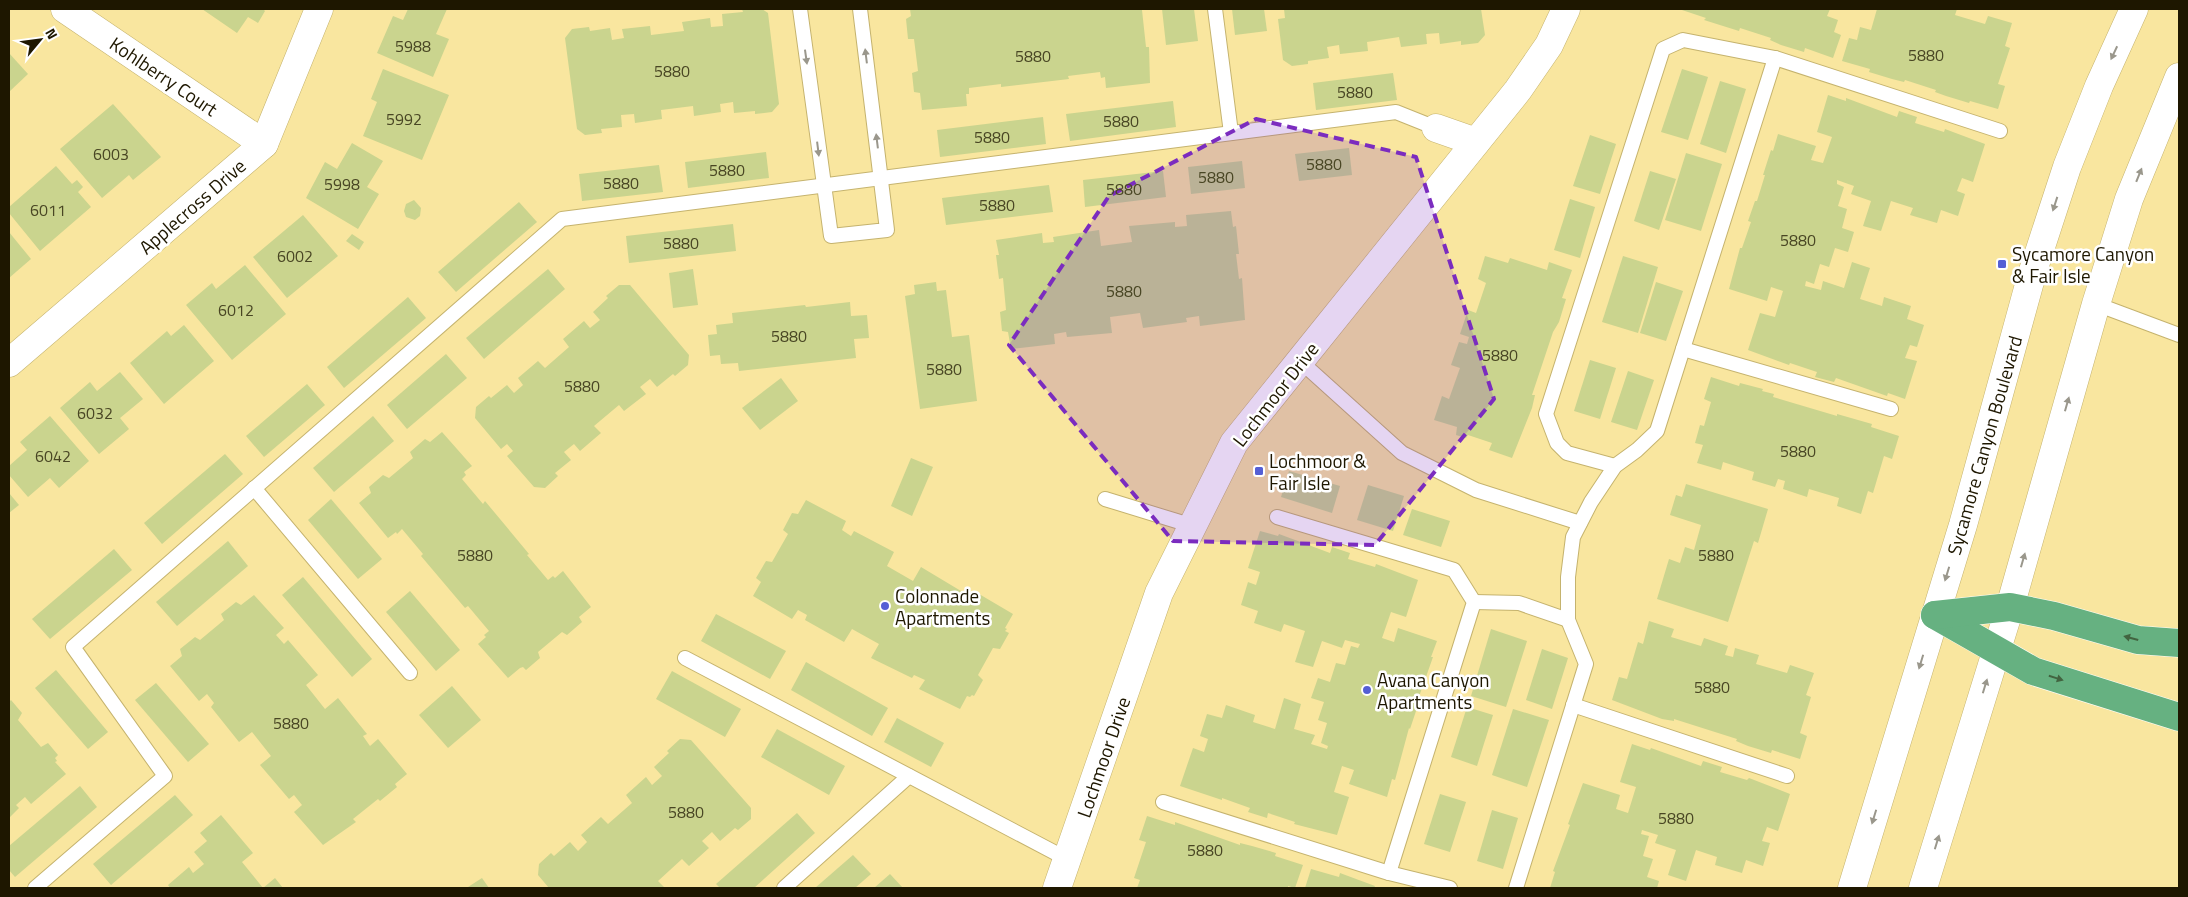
<svg xmlns="http://www.w3.org/2000/svg" width="2188" height="897" viewBox="0 0 2188 897" font-family="'Titillium Web',sans-serif">
<style>
.building{fill:#cad48e}
.lines{fill:none;stroke-linecap:round;stroke-linejoin:round}
.service-casing{stroke:#c5b36e;stroke-width:16}
.minor-casing{stroke:#c5b36e;stroke-width:29}
.tertiary-casing{stroke:#c5b36e;stroke-width:29}
.secondary-casing{stroke:#c5b36e;stroke-width:29}
.motorway-casing{stroke:#fff;stroke-width:29}
.service{stroke:#fff;stroke-width:14}
.minor{stroke:#fff;stroke-width:28}
.tertiary{stroke:#fff;stroke-width:28}
.secondary{stroke:#fff;stroke-width:28}
.motorway{stroke:#66b181;stroke-width:28}
.oneway{fill:#9a978c}
.oneway2{fill:#426440}
.marked{fill:#7b2cbf;fill-opacity:0.2;stroke:#7b2cbf;stroke-width:4;stroke-dasharray:10 6;stroke-linejoin:round}
.poi-dot{fill:#545fd5;stroke:#fff;stroke-width:2}
.labels{text-anchor:middle;dominant-baseline:central;stroke-width:5;stroke-linejoin:round;paint-order:stroke}
.number-label{font-size:16px;fill:#494624}
.street-label{font-size:19px;fill:#1e1700;stroke:#fff}
.poi-label{font-size:19px;fill:#1e1700;stroke:#fff;text-anchor:start}
</style>
<rect width="100%" height="100%" fill="#f9e69f"/>
<g class="building">
<path d="M202 9H263L265 11 258 23 248 17 237 33Z"/>
<path d="M408 9H447L436 34 449 39 433 77 377 53 393 16 403 20Z"/>
<path d="M742 9H762L768 13 779 104 772 112 755 114V111L734 113 733 102 720 104 721 112 694 116 693 106 661 110 662 119 635 123 634 114 621 115 622 127 601 129 602 133 585 135 577 129 565 38 572 29 589 27 590 31 610 28 612 40 624 38 622 29 650 26 651 35 684 31 682 22 710 18 711 27 723 26 722 14 743 12Z"/>
<path d="M910 9H1146L1142 10 1146 47H1149L1150 83 1106 88 1105 77 1101 78 1100 72 1068 76 1069 79 1001 87V84L969 88V94H966L967 106 922 110 920 93 914 92 912 73 918 71 914 39H908L906 19 911 16Z"/>
<path d="M1162 9H1194L1198 41 1166 45Z"/>
<path d="M1232 9H1264L1267 31 1235 35Z"/>
<path d="M1284 9H1481L1485 35 1478 43 1461 45V41L1440 44 1439 33 1426 34 1427 44 1401 47 1399 37 1367 42 1368 51 1340 54 1339 45 1327 47 1329 58 1308 61V64L1292 66 1283 60 1278 19 1285 18Z"/>
<path d="M1679 9H1830L1827 16 1838 20 1834 32 1841 35 1833 58 1805 48 1804 52 1781 45 1770 40 1771 38 1740 28 1739 31 1704 20 1706 18Z"/>
<path d="M1877 9H1957L1955 15 1985 24 1988 16 2012 23 2005 46 2010 48 1998 84 2005 86 1998 109 1970 101 1969 103 1946 96 1935 92 1936 90 1905 80 1904 82 1892 79 1869 72 1870 69 1842 61 1849 38 1857 40 1860 27 1871 30Z"/>
<path d="M9 53 28 74 9 92Z"/>
<path d="M383 69 449 95 422 160 363 136 377 102 371 99Z"/>
<path d="M1682 69 1708 77 1688 140 1661 132Z"/>
<path d="M1393 73 1397 100 1316 110 1313 83Z"/>
<path d="M1720 81 1746 89 1726 153 1700 144Z"/>
<path d="M1828 95 1846 101V98L1897 117 1899 111 1917 117 1915 123 1944 132 1945 129 1985 144 1973 182 1962 178 1957 191 1965 194 1958 216 1941 210 1937 223 1910 215 1913 208 1891 201 1881 231 1863 226 1871 201 1851 194 1854 186 1837 180V184L1844 187 1838 206 1847 209 1842 228 1854 232 1848 252 1835 248 1829 267 1820 264 1814 284 1806 281 1805 286 1821 290 1823 281 1844 288 1852 262 1870 268 1860 299 1882 306 1884 297 1911 306 1907 319 1924 325 1917 347 1910 345 1905 358 1917 361 1905 399 1888 393 1887 396 1836 378 1834 382 1815 377 1817 372 1790 363 1789 365 1748 350 1760 313 1775 317 1783 291 1771 287 1767 301 1729 289 1740 248H1742L1751 222 1748 221 1755 201H1757L1765 175H1763L1771 150 1773 151 1778 134 1816 146 1811 160 1823 163 1832 137 1817 132Z"/>
<path d="M1173 101 1176 127 1070 141 1066 114Z"/>
<path d="M113 104 161 157 133 180 129 175 102 198 60 149Z"/>
<path d="M1043 117 1046 144 940 157 937 130Z"/>
<path d="M1590 135 1616 144 1600 194 1573 186Z"/>
<path d="M352 143 383 161 367 187 379 194 358 229 306 198 325 162 337 169Z"/>
<path d="M1349 148 1352 175 1299 181 1295 154Z"/>
<path d="M766 152 769 178 688 188 685 162Z"/>
<path d="M1686 153 1722 164 1701 231 1665 220Z"/>
<path d="M1242 161 1245 188 1191 194 1188 167Z"/>
<path d="M659 165 663 192 582 201 579 174Z"/>
<path d="M56 166 72 184 77 180 83 187 78 192 91 207 40 251 9 213V207Z"/>
<path d="M1163 171 1166 197 1085 207 1083 180Z"/>
<path d="M1650 171 1676 179 1659 230 1634 221Z"/>
<path d="M1049 185 1053 212 946 225 942 198Z"/>
<path d="M1570 199 1595 207 1580 258 1554 250Z"/>
<path d="M414 200 421 208 420 216 415 220 406 217 404 211 406 204Z"/>
<path d="M519 202 537 222 456 292 438 272Z"/>
<path d="M1231 211 1233 227 1236 226 1239 254H1236L1239 279 1242 278 1245 320 1200 326 1199 316 1186 318 1187 322 1143 328 1140 313 1110 317 1112 333 1067 337 1066 332 1054 334 1055 344 1011 349 1008 332 1002 331 1000 312 1006 310 1003 278 999 279 996 255H999L996 240 1042 233 1043 243 1054 242 1053 237 1099 230 1101 246 1132 242 1129 226 1175 222V227L1187 226 1186 215Z"/>
<path d="M303 215 338 256 287 298 253 257Z"/>
<path d="M733 224 736 251 629 263 626 236Z"/>
<path d="M9 232 31 259 9 278Z"/>
<path d="M352 234 364 242 359 250 346 241Z"/>
<path d="M1485 256 1508 263 1510 258 1547 270 1549 262 1572 270 1562 298 1566 299 1559 322 1553 332 1532 395H1535L1532 408 1512 458 1489 450 1492 443 1468 435 1466 438 1456 435 1457 427 1434 420 1442 396 1449 399 1460 368 1451 365 1459 342 1467 344 1469 337 1460 334 1468 310 1476 313 1486 283 1478 279Z"/>
<path d="M1623 256 1658 267 1638 333 1602 322Z"/>
<path d="M245 265 286 314 232 360 186 305 212 283 216 289Z"/>
<path d="M548 269 565 289 484 359 466 338Z"/>
<path d="M693 269 698 305 673 308 669 273Z"/>
<path d="M936 282 937 291 946 290 952 337 969 335 977 401 920 409 905 296 915 294 914 285Z"/>
<path d="M1656 282 1683 291 1666 341 1640 333Z"/>
<path d="M619 285H630L689 355 688 365 675 376 673 374 657 387 650 379 640 387 646 394 624 411 619 405 594 426 601 433 580 451 574 444 564 452 571 460 555 473 558 476 545 488 534 487 507 456 513 451 507 444 501 449 475 418 476 407 489 396 491 398 507 385 514 393 523 385 518 378 538 361 545 368 569 347 563 339 584 321 590 328 600 320 593 312 608 298 606 296Z"/>
<path d="M408 297 426 318 344 388 327 367Z"/>
<path d="M850 302 851 316 867 315 869 338 854 339 856 358 739 371 738 363 721 364 720 355 710 356 708 335 717 334 716 325 733 323 732 313 805 305 806 307Z"/>
<path d="M184 325 214 361 164 404 130 363 167 331 171 336Z"/>
<path d="M446 354 467 378 407 429 387 405Z"/>
<path d="M1590 360 1616 368 1600 419 1574 411Z"/>
<path d="M1628 371 1654 380 1637 430 1611 422Z"/>
<path d="M120 372 143 399 120 418 129 429 99 454 60 408 90 382 97 391Z"/>
<path d="M1711 377 1739 386 1740 383 1763 389 1762 391 1774 394 1773 397 1837 416V414L1872 424 1871 427 1899 436 1892 459 1884 456 1873 493 1868 491 1861 514 1837 506 1839 498 1809 489 1807 497 1783 489 1785 481 1778 479 1775 487 1752 480 1754 472 1723 462 1721 470 1697 463 1703 445 1695 443 1700 425 1704 426 1711 402 1704 399Z"/>
<path d="M781 378 798 401 760 430 742 408Z"/>
<path d="M307 384 325 405 264 457 246 436Z"/>
<path d="M50 416 89 461 59 488 50 478 28 497 9 475V466L27 450 20 442Z"/>
<path d="M373 416 394 441 334 492 313 468Z"/>
<path d="M442 432 472 466 464 472 466 475 462 479 483 504 485 501 529 554 527 555 548 580 553 576 555 578 563 571 591 607 579 617 582 622 567 635 562 632 538 652 540 658 526 670 523 667 520 668 508 678 478 644 486 637 484 635 489 631 468 606 465 608 421 556 423 554 402 529 397 534 396 532 388 538 359 503 371 493 369 487 383 475 389 478 413 458 410 452 425 439 430 442Z"/>
<path d="M225 454 243 474 162 544 144 523Z"/>
<path d="M911 458 933 467 912 516 891 506Z"/>
<path d="M1289 471 1340 486 1332 513 1281 497Z"/>
<path d="M1686 484 1768 509 1758 543 1754 541 1728 622 1657 599 1669 559 1680 563 1685 547 1694 550 1701 525 1670 515 1676 495 1682 497Z"/>
<path d="M1368 485 1404 496 1393 531 1357 520Z"/>
<path d="M9 493 19 505 9 513Z"/>
<path d="M331 499 382 559 358 579 308 520Z"/>
<path d="M806 500 846 521 842 530 851 536 854 531 894 552 887 566 913 581 921 567 961 591 959 594 969 599 974 591 1013 614 1005 628 1007 629 1005 631 1009 633 1000 649 993 648 978 675 983 680 974 696 972 695 970 697 967 696 960 709 919 689 925 680 914 675 912 678 871 658 879 644 852 629 844 642 805 620 807 615 798 610 792 619 753 596 761 582 756 578 766 561 772 562 788 534 783 530 792 513 798 514Z"/>
<path d="M1412 509 1450 521 1441 547 1403 535Z"/>
<path d="M1260 531 1278 536 1279 534 1330 553 1332 547 1350 553 1348 559 1375 567 1376 564 1418 580 1406 617 1391 612 1382 638 1394 642 1398 628 1437 641 1431 657H1433L1415 708H1417L1410 729 1409 728 1395 780 1392 779 1387 797 1349 784 1354 770 1342 766 1334 792 1349 797 1337 835 1294 824 1295 822 1268 813 1267 818 1248 812 1250 808 1222 798V800L1180 786 1193 748 1204 752 1208 739 1200 736 1207 714 1222 718 1226 705 1255 715 1253 722 1275 729 1284 698 1301 704 1294 729 1315 735 1311 744 1327 749 1328 746 1321 743 1327 723 1318 720 1324 702 1311 698 1318 678 1330 682 1336 663 1345 665 1351 646 1358 648 1360 644 1345 640 1342 648 1322 641 1313 667 1295 662 1305 631 1284 624 1281 632 1254 623 1258 611 1241 605 1248 582 1256 585 1260 572 1248 568Z"/>
<path d="M228 541 248 566 177 626 156 602Z"/>
<path d="M114 549 132 570 50 639 32 619Z"/>
<path d="M303 577 372 659 352 677 282 595Z"/>
<path d="M410 591 460 650 436 671 386 612Z"/>
<path d="M254 595 284 628 276 635 284 644 288 640 318 675 306 685 325 709 338 698 367 734 363 736 370 746 378 739 407 774 395 784 397 787 380 801 378 799 353 819 356 822 323 845 294 812 302 805 294 795 289 799 260 765 271 756 252 732 239 742 211 707 214 703 207 694 199 701 170 666 182 656 180 649 195 637 200 640 224 620 221 614 236 602 241 605Z"/>
<path d="M716 614 786 651 770 679 701 641Z"/>
<path d="M1649 621 1674 629 1671 637 1701 646 1704 638 1728 646 1725 655 1733 657 1735 648 1759 655 1756 664 1787 673 1790 665 1814 673 1806 695 1811 697 1800 733 1807 736 1800 759 1772 750 1771 753 1748 746 1736 741 1737 739 1674 719V721L1662 719 1612 700 1619 677 1627 679 1638 642 1643 644Z"/>
<path d="M1491 629 1527 641 1506 707 1471 696Z"/>
<path d="M1542 649 1568 658 1552 709 1526 700Z"/>
<path d="M806 662 888 708 872 736 791 690Z"/>
<path d="M56 670 108 732 88 749 35 688Z"/>
<path d="M672 671 741 709 725 737 656 699Z"/>
<path d="M156 683 209 744 188 762 135 700Z"/>
<path d="M452 686 481 720 448 748 419 715Z"/>
<path d="M11 700 22 713 18 720 41 747 48 743 58 755 55 758 57 761 55 762 66 774 31 804 25 797 16 805 19 808 9 818V702Z"/>
<path d="M1467 707 1493 715 1477 766 1451 757Z"/>
<path d="M1513 709 1549 720 1527 787 1492 775Z"/>
<path d="M897 718 944 743 931 767 884 742Z"/>
<path d="M777 729 845 766 829 795 761 757Z"/>
<path d="M680 739 691 740 751 808V819L738 830 735 828 720 841 712 832 702 841 709 848 689 866 682 859 658 881 665 888H549L538 875 539 864 551 853 554 856 570 842 578 851 587 842 581 835 601 817 608 824 632 803 626 795 646 777 652 785 662 776 654 767 669 753 667 751Z"/>
<path d="M1632 744 1650 750 1651 748 1701 766 1703 761 1722 767 1720 772 1747 780 1749 778 1790 794 1778 831 1767 827 1762 841 1770 843 1763 866 1746 860 1742 873 1715 865 1717 857 1696 850 1686 881 1668 875 1676 850 1655 843 1658 835 1642 830 1641 834 1649 836 1643 856 1653 859 1647 877 1659 881 1657 888H1550L1555 872 1553 871 1570 825 1568 824 1583 783 1620 795 1616 809 1628 813 1636 787 1620 782Z"/>
<path d="M80 786 97 807 15 877 9 870V846Z"/>
<path d="M1440 794 1466 802 1450 852 1424 844Z"/>
<path d="M175 795 193 815 111 885 93 864Z"/>
<path d="M1492 810 1518 818 1503 869 1477 861Z"/>
<path d="M797 813 815 833 754 888H720L716 884Z"/>
<path d="M221 815 253 853 242 862 263 888 275 878 283 888H170L168 885 189 867 193 873 204 864 194 852 207 841 200 833Z"/>
<path d="M1147 816 1175 825V822L1240 845V843L1252 846 1276 853 1275 856 1303 865 1295 888 1288 886V888H1137L1140 880 1134 878 1146 842 1139 840Z"/>
<path d="M853 855 871 874 855 888H815Z"/>
<path d="M1311 869 1339 877 1340 873 1375 886 1374 888H1305Z"/>
<path d="M890 874 903 888H874Z"/>
<path d="M482 878 489 888H469L468 887Z"/>
</g>
<g class="lines">
<g class="service-casing">
<g id="service">
<path d="M800 9 831 236 887 230 860 9"/>
<path d="M1215 9 1231 133"/>
<path d="M2096 304 2179 335"/>
<path d="M1683 349 1891 409"/>
<path d="M1300 361 1402 453 1476 490 1580 523"/>
<path d="M1615 466 1567 453 1557 443 1546 414 1663 49 1683 40 1775 58 2000 131"/>
<path d="M254 488 410 673"/>
<path d="M1105 499 1193 526"/>
<path d="M1277 517 1454 570 1474 602 1389 873"/>
<path d="M1474 602 1519 603 1568 620"/>
<path d="M685 658 1067 859"/>
<path d="M1573 705 1787 776"/>
<path d="M1163 802 1389 873 1450 888"/>
<path d="M35 888 165 776 73 647 562 219 1396 112 1436 128"/>
<path d="M784 888 909 776"/>
<path d="M1516 888 1586 664 1568 620V577L1573 537 1591 502 1615 466 1637 450 1657 431 1775 58"/>
</g>
</g>
<g class="minor-casing">
<g id="minor">
<path d="M65 9 264 144"/>
<path d="M1436 128 1476 142"/>
<path d="M9 363 264 144 319 9"/>
</g>
</g>
<g class="tertiary-casing">
<path id="tertiary" d="M1057 888 1159 593 1234 443 1518 90 1549 45 1566 9"/>
</g>
<g class="secondary-casing">
<g id="secondary">
<path d="M1852 888 1963 525 2032 274 2067 167 2099 86 2134 9"/>
<path d="M1923 888 2010 607 2096 304 2129 199 2179 77"/>
</g>
</g>
<g class="motorway-casing">
<g id="motorway">
<path d="M1935 615 2033 671 2179 717"/>
<path d="M1935 615 2010 607 2054 616 2138 640 2179 643"/>
</g>
</g>
<use href="#service" class="service"/>
<use href="#minor" class="minor"/>
<use href="#tertiary" class="tertiary"/>
<use href="#secondary" class="secondary"/>
<use href="#motorway" class="motorway"/>
</g>
<defs><path id="oneway-solid" d="M-6-.8H1V-3.2L6.5 0L1 3.2V.8H-6Z" transform="scale(1.25)"/></defs>
<g class="oneway">
<use href="#oneway-solid" transform="translate(2114 53) rotate(115)"/>
<use href="#oneway-solid" transform="translate(866 56) rotate(-97)"/>
<use href="#oneway-solid" transform="translate(806 57) rotate(82)"/>
<use href="#oneway-solid" transform="translate(877 141) rotate(-97)"/>
<use href="#oneway-solid" transform="translate(818 149) rotate(83)"/>
<use href="#oneway-solid" transform="translate(2139 175) rotate(-68)"/>
<use href="#oneway-solid" transform="translate(2055 204) rotate(108)"/>
<use href="#oneway-solid" transform="translate(2067 404) rotate(-74)"/>
<use href="#oneway-solid" transform="translate(2023 560) rotate(-74)"/>
<use href="#oneway-solid" transform="translate(1947 574) rotate(107)"/>
<use href="#oneway-solid" transform="translate(1921 662) rotate(107)"/>
<use href="#oneway-solid" transform="translate(1985 686) rotate(-73)"/>
<use href="#oneway-solid" transform="translate(1874 817) rotate(107)"/>
<use href="#oneway-solid" transform="translate(1937 842) rotate(-73)"/>
</g>
<g class="oneway2">
<use href="#oneway-solid" transform="translate(2131 638) rotate(-165)"/>
<use href="#oneway-solid" transform="translate(2056 678) rotate(17)"/>
</g>
<path class="marked" d="M1256 119 1416 157 1494 399 1375 545 1173 541 1009 345 1109 196Z"/>
<g class="poi-dot">
<rect x="1997" y="259" width="10" height="10" rx="2.5"/>
<rect x="1254" y="466" width="10" height="10" rx="2.5"/>
<circle cx="885" cy="606" r="5"/>
<circle cx="1367" cy="690" r="5"/>
</g>
<g class="labels">
<g class="number-label">
<text x="413" y="46">5988</text>
<text x="1926" y="55">5880</text>
<text x="1033" y="56">5880</text>
<text x="672" y="71">5880</text>
<text x="1355" y="92">5880</text>
<text x="404" y="119">5992</text>
<text x="1121" y="121">5880</text>
<text x="992" y="137">5880</text>
<text x="111" y="154">6003</text>
<text x="1324" y="164">5880</text>
<text x="727" y="170">5880</text>
<text x="1216" y="177">5880</text>
<text x="621" y="183">5880</text>
<text x="342" y="184">5998</text>
<text x="1124" y="189">5880</text>
<text x="997" y="205">5880</text>
<text x="48" y="210">6011</text>
<text x="1798" y="240">5880</text>
<text x="681" y="243">5880</text>
<text x="295" y="256">6002</text>
<text x="1124" y="291">5880</text>
<text x="236" y="310">6012</text>
<text x="789" y="336">5880</text>
<text x="1500" y="355">5880</text>
<text x="944" y="369">5880</text>
<text x="582" y="386">5880</text>
<text x="95" y="413">6032</text>
<text x="1798" y="451">5880</text>
<text x="53" y="456">6042</text>
<text x="475" y="555">5880</text>
<text x="1716" y="555">5880</text>
<text x="1712" y="687">5880</text>
<text x="291" y="723">5880</text>
<text x="686" y="812">5880</text>
<text x="1676" y="818">5880</text>
<text x="1205" y="850">5880</text>
</g>
<g class="street-label">
<text transform="translate(164 76) rotate(34)">Kohlberry Court</text>
<text transform="translate(192 206) rotate(-41)">Applecross Drive</text>
<text transform="translate(1275 394) rotate(-52)">Lochmoor Drive</text>
<text transform="translate(1984 445) rotate(-74)">Sycamore Canyon Boulevard</text>
<text transform="translate(1103 757) rotate(-71)">Lochmoor Drive</text>
</g>
<g class="poi-label">
<text x="2012" y="253">Sycamore Canyon<tspan x="2012" dy="22">&amp; Fair Isle</tspan></text>
<text x="1269" y="460">Lochmoor &amp;<tspan x="1269" dy="22">Fair Isle</tspan></text>
<text x="895" y="595">Colonnade<tspan x="895" dy="22">Apartments</tspan></text>
<text x="1377" y="679">Avana Canyon<tspan x="1377" dy="22">Apartments</tspan></text>
</g>
</g>
<rect width="2188" height="897" fill="none" stroke="#1e1700" stroke-width="20"/>
<g transform="translate(40 40) rotate(61)" stroke="#ffffff" stroke-width="4" paint-order="stroke">
<path d="M0-4L9 19L0 12L-9 19Z" fill="#1e1700"/>
<text y="-8" font-size="14" font-weight="bold" text-anchor="middle" fill="#1e1700">N</text>
</g>
</svg>
